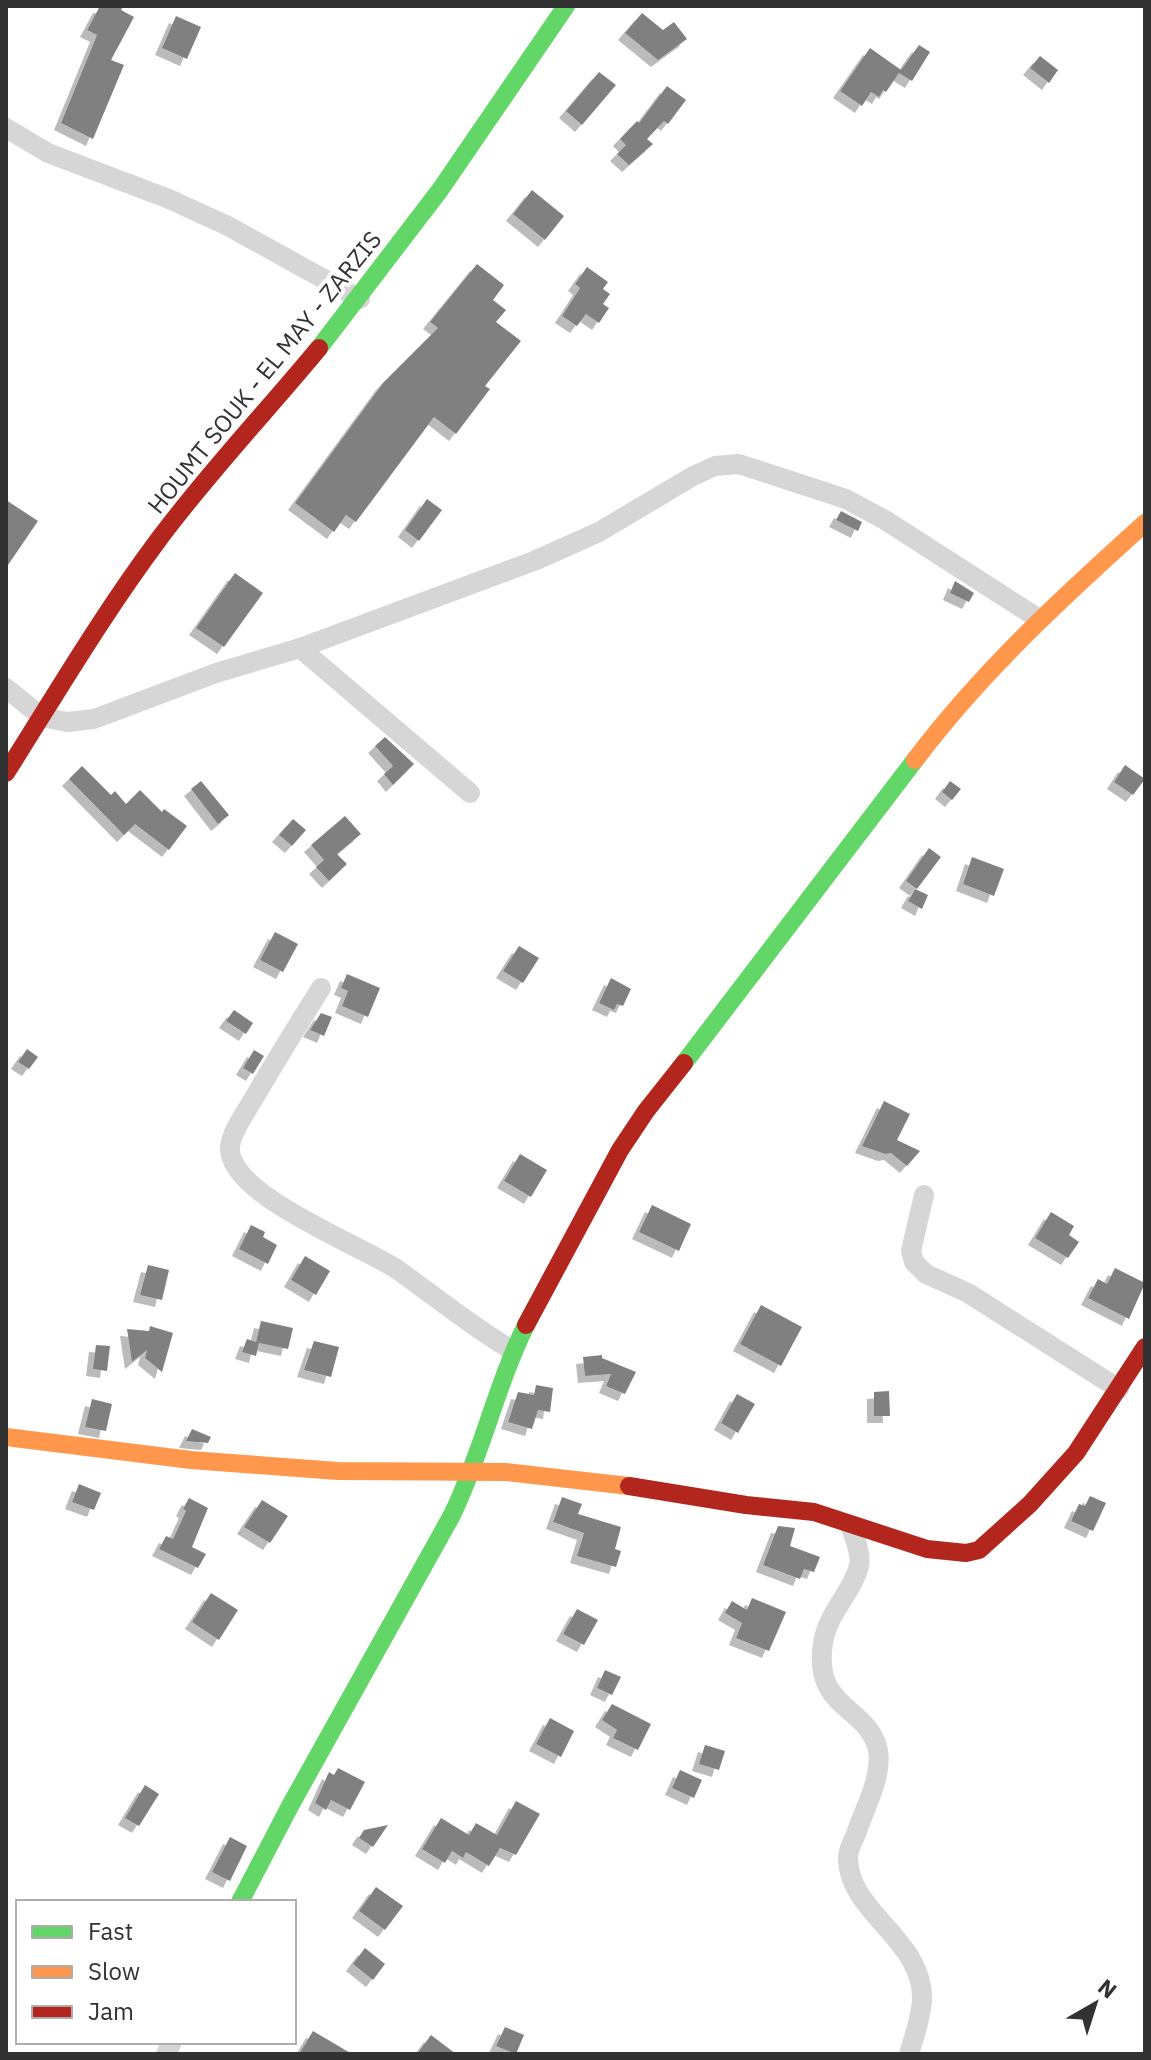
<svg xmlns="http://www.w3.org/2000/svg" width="1151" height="2060" viewBox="0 0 1151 2060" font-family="'IBM Plex Sans',sans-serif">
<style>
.building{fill:#808080;filter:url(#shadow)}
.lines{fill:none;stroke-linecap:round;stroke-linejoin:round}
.street{stroke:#d6d6d6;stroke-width:20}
.fast{stroke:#63d668;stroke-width:18}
.slow{stroke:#ff974d;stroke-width:18}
.jam{stroke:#b3261e;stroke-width:18}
.labels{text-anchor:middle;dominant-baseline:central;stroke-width:8;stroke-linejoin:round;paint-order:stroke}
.street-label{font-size:24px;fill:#323232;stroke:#fff}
</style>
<defs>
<filter id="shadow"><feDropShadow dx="-7" dy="7" stdDeviation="0" flood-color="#0004"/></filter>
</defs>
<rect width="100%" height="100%" fill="#fff"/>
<g class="building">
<path d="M100 6H123L121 10 134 17 111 60 124 65 93 139 61 123 97 35 87 30Z"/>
<path d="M642 13 663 30 674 22 687 39 658 60 625 33Z"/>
<path d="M176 16 201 27 187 59 162 48Z"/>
<path d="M919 45 930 52 912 81 899 73 886 92 883 90 879 97 871 92 862 106 840 91 870 48 901 70Z"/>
<path d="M1040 56 1058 70 1049 83 1030 68Z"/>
<path d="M599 72 616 85 582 125 566 111Z"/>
<path d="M667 86 686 100 668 124 664 121 647 139 653 144 629 165 617 154 626 145 620 139 637 121 639 123Z"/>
<path d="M532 190 564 216 545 240 513 214Z"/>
<path d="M477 264 504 285 493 300 506 310 496 322 521 341 485 386 490 389 456 434 434 417 356 522 346 515 334 532 295 503 383 383 438 328 430 322Z"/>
<path d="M587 267 608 282 603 289 610 294 603 304 609 308 599 323 586 314 577 326 562 316 580 288 575 284Z"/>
<path d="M427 499 442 510 419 541 405 530Z"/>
<path d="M6 500 38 521 6 568Z"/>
<path d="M841 511 862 522 858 531 836 520Z"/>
<path d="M235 573 263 593 224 647 196 628Z"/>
<path d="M955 581 974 593 969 602 950 593Z"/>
<path d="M385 737 414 764 393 785 384 774 393 766 375 746Z"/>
<path d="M1125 765 1145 779 1133 795 1114 782Z"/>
<path d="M82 766 111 795 115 791 126 804 140 790 162 812 164 809 187 826 169 850 135 824 124 835 69 779Z"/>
<path d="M201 781 229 815 218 824 191 789Z"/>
<path d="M950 781 961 789 952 800 942 792Z"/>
<path d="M345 816 361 834 337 854 347 864 329 881 316 867 324 860 311 845Z"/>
<path d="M293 819 306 830 292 846 279 835Z"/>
<path d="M929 848 941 857 917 889 906 881Z"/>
<path d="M972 857 1004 869 994 896 963 884Z"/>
<path d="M915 889 928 895 922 909 908 901Z"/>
<path d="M275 932 298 944 283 972 260 960Z"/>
<path d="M519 946 539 958 523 983 503 971Z"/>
<path d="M347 974 380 988 368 1017 342 1006 348 991 341 988Z"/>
<path d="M611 978 631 989 623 1006 617 1004 614 1010 599 1003Z"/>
<path d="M234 1010 253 1023 246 1034 226 1021Z"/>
<path d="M321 1013 332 1017 324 1036 310 1030Z"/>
<path d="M27 1049 38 1057 29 1069 18 1062Z"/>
<path d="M254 1050 264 1056 253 1074 243 1068Z"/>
<path d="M884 1101 910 1114 897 1140 920 1151 907 1166 891 1153 885 1154 862 1146Z"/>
<path d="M520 1154 547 1170 531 1197 504 1181Z"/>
<path d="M652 1205 691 1224 679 1251 639 1232Z"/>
<path d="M1051 1212 1074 1226 1069 1235 1079 1242 1068 1258 1035 1238Z"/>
<path d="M251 1225 265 1232 263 1237 277 1245 268 1264 239 1249Z"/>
<path d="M305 1256 330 1271 316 1295 291 1280Z"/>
<path d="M148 1265 169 1270 162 1300 140 1295Z"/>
<path d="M1115 1268 1145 1283 1129 1319 1088 1298 1098 1279 1107 1284Z"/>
<path d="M761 1305 802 1327 781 1366 740 1344Z"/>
<path d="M261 1321 293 1328 288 1349 259 1343 256 1356 242 1352 247 1339 256 1342Z"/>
<path d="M150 1326 173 1333 162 1372 145 1358 147 1350 132 1362 127 1329 149 1331Z"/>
<path d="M314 1341 339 1347 331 1377 304 1370Z"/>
<path d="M96 1345 110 1346 107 1371 93 1369Z"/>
<path d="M602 1355V1358L636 1372 625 1394 606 1386 611 1374 585 1376 583 1357Z"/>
<path d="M536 1385 553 1388 550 1412 538 1410 532 1429 508 1422 518 1392 534 1395Z"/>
<path d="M889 1391 890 1416H874V1392Z"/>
<path d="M737 1394 755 1404 738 1433 721 1423Z"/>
<path d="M92 1399 112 1404 106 1431 85 1427Z"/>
<path d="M192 1429 211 1437 208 1443 186 1441Z"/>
<path d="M79 1484 101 1493 94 1510 72 1502Z"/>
<path d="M1090 1496 1106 1503 1093 1531 1071 1521 1079 1504 1085 1506Z"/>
<path d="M562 1497 582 1504 578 1514 621 1527 615 1549 621 1551 616 1567 577 1556 584 1533 553 1522Z"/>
<path d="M189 1498 208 1508 192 1547 206 1554 198 1568 159 1549 166 1536 173 1539 186 1511 183 1509Z"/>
<path d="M262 1500 288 1516 270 1543 244 1527Z"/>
<path d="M778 1526 795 1528 790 1546 820 1557 814 1572 804 1569 800 1579 763 1565Z"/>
<path d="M211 1593 238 1610 219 1640 192 1622Z"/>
<path d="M752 1598 786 1612 769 1651 736 1638 742 1623 725 1613 732 1601 747 1610Z"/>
<path d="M577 1609 598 1620 584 1645 563 1634Z"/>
<path d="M605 1670 621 1677 612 1695 597 1688Z"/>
<path d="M612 1704 651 1724 638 1750 613 1738 617 1730 602 1720Z"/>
<path d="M550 1718 574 1731 561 1757 536 1744Z"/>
<path d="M705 1745 725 1751 719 1770 699 1764Z"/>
<path d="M338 1768 365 1782 350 1810 331 1800 326 1810 315 1803 329 1772 334 1775Z"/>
<path d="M680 1770 702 1780 694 1798 672 1788Z"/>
<path d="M145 1785 159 1794 139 1826 125 1818Z"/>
<path d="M516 1801 540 1814 516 1855 500 1848 489 1866 466 1852 463 1858 452 1851 445 1863 422 1849 441 1818 469 1835 476 1823 497 1835Z"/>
<path d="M388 1825 373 1847 359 1838 364 1830Z"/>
<path d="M230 1837 247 1846 230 1881 212 1872Z"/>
<path d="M376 1887 403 1906 385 1930 359 1911Z"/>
<path d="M365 1948 385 1964 373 1980 353 1964Z"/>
<path d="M505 2027 524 2035 516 2054 496 2046Z"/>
<path d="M313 2031 352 2054H299Z"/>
<path d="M431 2035 456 2054H417Z"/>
</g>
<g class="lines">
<g class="street">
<path d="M6 128 48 153 169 199 228 226 360 299"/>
<path d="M300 648 470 793"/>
<path d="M6 688 42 717 67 722 94 719 216 673 300 648 534 561 599 532 693 476 715 466 739 464 846 499 885 520 1039 619"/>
<path d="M321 988C297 1026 274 1064 251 1103 244 1115 231 1133 230 1147 227 1195 363 1246 398 1270 437 1298 471 1326 513 1351"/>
<path d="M924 1195 911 1251 914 1262 926 1274 968 1293 1119 1389"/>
<path d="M850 1525C854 1537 862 1553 859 1566 852 1593 828 1612 823 1643 813 1708 864 1705 877 1746 885 1773 864 1809 856 1834 853 1841 848 1850 848 1857 847 1912 924 1939 922 2000 921 2018 914 2037 909 2054"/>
<path d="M166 2054 172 2042"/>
</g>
<g class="fast">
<path d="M319 348 440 190 566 6"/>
<path d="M684 1063 915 760"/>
<path d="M240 1902 290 1806 452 1515C482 1453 496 1386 526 1325"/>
</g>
<g class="slow">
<path d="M915 760C982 671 1063 597 1145 523"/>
<path d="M6 1437 191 1460 338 1471 506 1472 629 1486"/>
</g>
<g class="jam">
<path d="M6 773C56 694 103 614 159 539 209 472 266 412 319 348"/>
<path d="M526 1325 620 1150 646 1111 684 1063"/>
<path d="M629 1486 746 1505 814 1512 927 1549 966 1553 979 1550 1030 1504 1076 1453 1145 1347"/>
</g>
</g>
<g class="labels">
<g class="street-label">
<text transform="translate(264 372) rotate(-51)">HOUMT SOUK - EL MAY - ZARZIS</text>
</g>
</g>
<rect width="1151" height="2060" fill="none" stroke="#323232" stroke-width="16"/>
<rect x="16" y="1900" width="280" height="144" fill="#ffffff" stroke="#adadad" stroke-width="2"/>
<rect x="32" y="1926" width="40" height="12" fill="#63d668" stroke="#adadad" stroke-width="2"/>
<text x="88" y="1940" font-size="24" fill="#323232">Fast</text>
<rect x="32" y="1966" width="40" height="12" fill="#ff974d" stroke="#adadad" stroke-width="2"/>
<text x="88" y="1980" font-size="24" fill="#323232">Slow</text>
<rect x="32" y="2006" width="40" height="12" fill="#b3261e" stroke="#adadad" stroke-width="2"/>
<text x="88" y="2020" font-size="24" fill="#323232">Jam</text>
<g transform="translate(1095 2004) rotate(39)" stroke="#ffffff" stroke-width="6" paint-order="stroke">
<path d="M0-6L14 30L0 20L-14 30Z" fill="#323232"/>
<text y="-12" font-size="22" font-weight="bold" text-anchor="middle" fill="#323232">N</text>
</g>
</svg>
